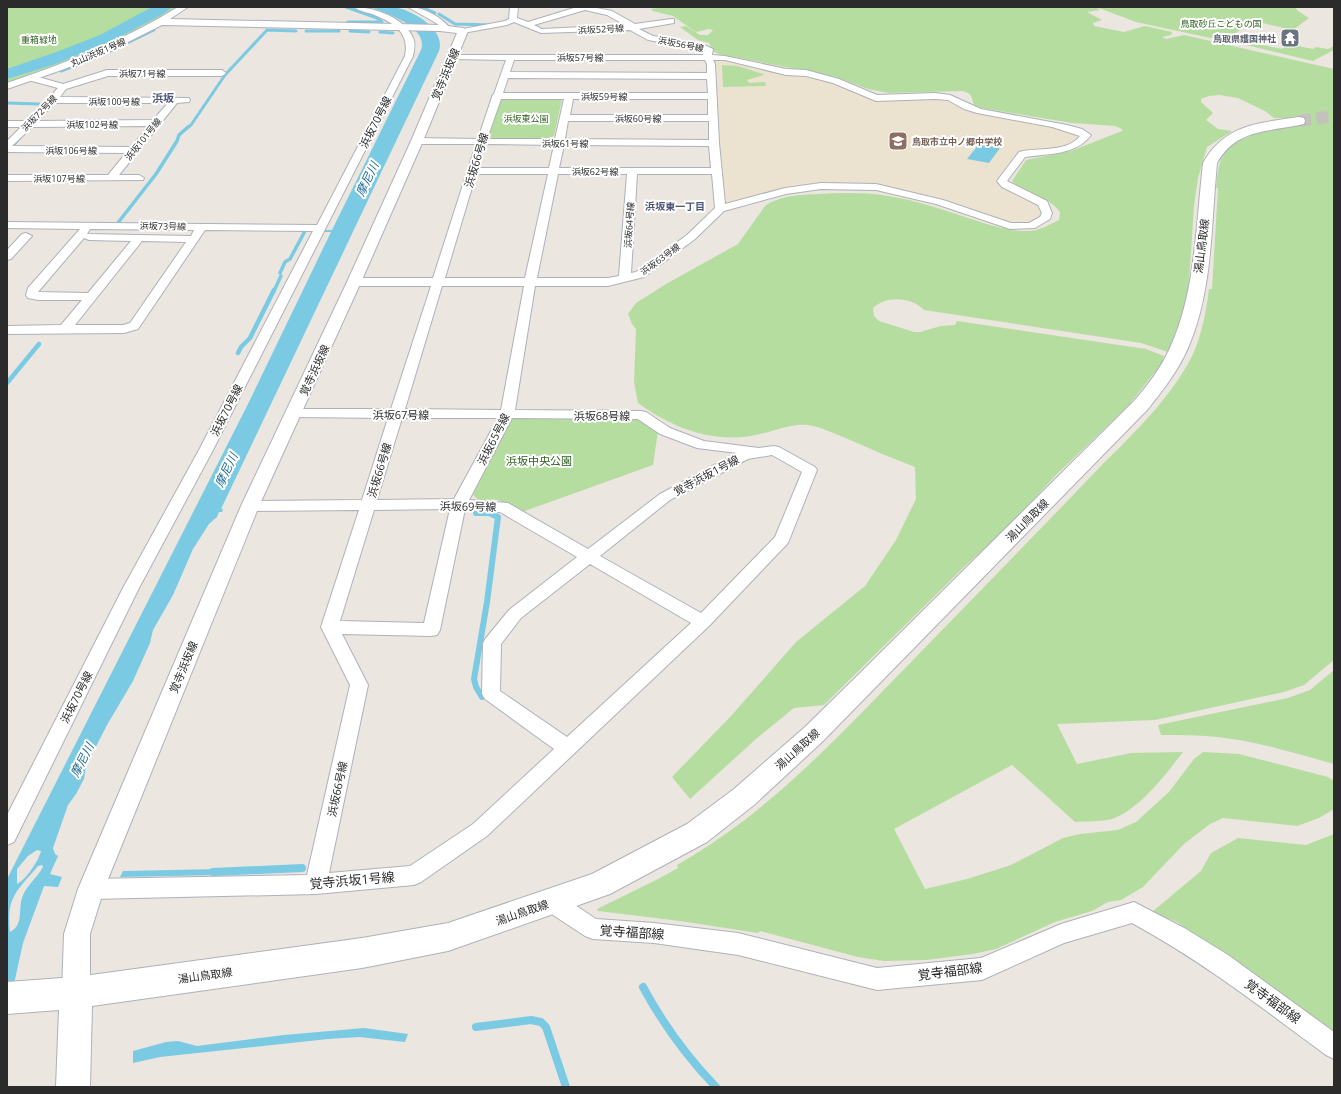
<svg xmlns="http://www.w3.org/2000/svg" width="1341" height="1094" viewBox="0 0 1341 1094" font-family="'Open Sans','Noto Sans JP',sans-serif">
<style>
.education{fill:#ebe2d0}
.green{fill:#b6dda0}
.water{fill:#7bcae4;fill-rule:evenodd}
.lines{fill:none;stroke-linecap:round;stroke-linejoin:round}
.stream-far4{stroke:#7bcae4;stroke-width:3}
.stream-far3{stroke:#7bcae4;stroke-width:3.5}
.stream-far2{stroke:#7bcae4;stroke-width:4.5}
.stream-far1{stroke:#7bcae4;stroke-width:6}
.stream{stroke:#7bcae4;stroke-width:8}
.secondary-tunnel{stroke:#c5c1bb;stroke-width:12;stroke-dasharray:12 5.5;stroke-linecap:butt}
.minor-casing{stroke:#afb1ba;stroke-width:2}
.tertiary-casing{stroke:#afb1ba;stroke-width:2}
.secondary-casing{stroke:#afb1ba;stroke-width:2}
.minor{fill:#fff;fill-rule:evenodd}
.tertiary{fill:#fff;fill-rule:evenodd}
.secondary{fill:#fff;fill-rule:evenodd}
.labels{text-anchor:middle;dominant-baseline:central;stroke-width:4;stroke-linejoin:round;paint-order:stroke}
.far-park-label{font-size:9px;fill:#306221;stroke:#fff}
.far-street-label{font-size:9px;fill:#2b2b2b;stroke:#fff}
.far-worship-label{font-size:9px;font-weight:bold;fill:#5b616d;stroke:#fff;text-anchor:end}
.far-education-label{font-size:9px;font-weight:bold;fill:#785e54;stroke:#fff;text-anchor:start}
.far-neighbourhood-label{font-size:10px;font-weight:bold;fill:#4f5778;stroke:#fff}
.street-label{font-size:11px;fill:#2b2b2b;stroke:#fff}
.far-quarter-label{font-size:11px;font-weight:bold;fill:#4f5778;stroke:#fff}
.park-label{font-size:11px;fill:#306221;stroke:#fff}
.water-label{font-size:12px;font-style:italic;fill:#1a6990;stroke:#fff}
.near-street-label{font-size:13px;fill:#2b2b2b;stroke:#fff}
</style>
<rect width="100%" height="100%" fill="#ebe6df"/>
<path class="education" d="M720 59 800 74 829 81 862 94 944 98 958 104 1067 129 1078 135 1080 138 1070 144 1018 154 1008 165 998 181 1006 188 1037 204 1042 210 1043 215 1039 219 1028 222 1011 224 941 199 876 185 796 184 727 204 724 203 714 60Z"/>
<g class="green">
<path d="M7 7H179C126 42 67 62 7 83Z"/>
<path d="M664 7H1295L1298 11 1309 18 1293 30 1258 22 1271 16 1240 30 1236 33 1242 34 1229 42 1136 22 1096 7 1100 10 1087 12 1102 20 1093 23 1094 26 1124 32 1145 26 1172 32 1171 35 1162 37 1166 39 1184 35 1334 69V660L1304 685 1284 692 1155 720 1057 724 1077 764 1131 753 1183 752C1166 774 1140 809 1112 819 1101 822 1086 821 1075 822L1012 765 894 829 925 889 967 879 1011 865 1063 838 1080 834 1118 830 1136 822 1169 792 1194 759 1203 752 1239 754 1328 777 1334 781V809L1319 818 1297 826 1223 818 1210 824 1184 844 1143 887 1121 900 1108 902 1092 911 1055 922 996 949 973 954 926 960 884 961 858 957 760 931 758 933 680 921 598 911 597 909 656 880 678 868 677 865C769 813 840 735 913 660 975 596 1037 533 1098 469 1131 436 1166 403 1189 362 1201 341 1206 312 1209 289H1212L1218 188H1216C1217 180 1218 164 1222 157 1234 132 1281 130 1304 124L1294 118H1274L1265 111 1238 98 1220 95 1209 96 1201 99V102L1213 113 1206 120 1218 129 1232 131 1207 147 1198 178 1194 206 1189 282 1184 316 1168 352 1141 343 924 310C912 297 886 295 873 308L874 316 879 321 914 332H920L941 326 955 325 957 321 1146 349 1164 356 1162 363 1128 406 1056 475 1014 521 964 567 824 705 794 708 756 739 690 799 672 777 731 716 796 642 865 586 896 540 916 499 915 467C892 458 870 449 848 439 835 434 822 427 808 425 792 423 775 431 760 434 716 445 674 429 638 403L634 382 636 329 632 324 628 314 636 303 666 284 738 244 765 206C780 195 801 195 818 194 841 193 865 192 888 196 916 200 944 210 971 219 990 225 1010 232 1030 231 1040 230 1051 224 1059 220L1060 212C1046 193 1025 196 1012 181L1026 160 1071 151 1122 131V129L1115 126 1072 123 982 108 975 106C970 98 975 94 962 91L889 93 868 89 836 77 719 54 713 51 709 43 698 40 680 27 686 26 700 35H708L713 30 709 29 696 32 673 16 653 11 651 9Z"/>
<path d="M1249 35 1270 40 1263 45 1282 49 1288 44 1313 49 1316 47 1328 49 1334 46V50L1313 61 1238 43Z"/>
<path d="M722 65 738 66 763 74 764 75 747 80 749 83 765 82 766 86 723 87Z"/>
<path d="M506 97 558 98 562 99 554 136 547 139H494L489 136 500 99Z"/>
<path d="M519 416 631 417 641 420 658 431 653 465 522 512 498 500H479L473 495 509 420Z"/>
<path d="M1334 670V764C1300 755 1267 744 1232 739 1208 735 1185 735 1161 735L1158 725 1288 698 1310 690Z"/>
<path d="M1334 834V1033L1177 922 1152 912 1201 871 1211 853 1238 838 1306 845Z"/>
</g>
<g class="water">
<path d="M152 7H172L165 13 110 42 53 65 7 79V69L59 51 100 35Z"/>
<path d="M370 7C379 7 390 5 398 8 415 12 446 30 439 51L221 509H223L222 512H219L217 517 209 524 193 549 173 595 153 630 150 643 133 681 107 725 86 766 84 779 76 794 68 805 53 848 55 854 58 856 50 874 62 877 58 887 44 886 23 943 7 1016V879L248 404 331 232H323L325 230H332L421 50C429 27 386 13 370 7ZM37 850 41 851C39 860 26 880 17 884V869L28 856ZM42 865 43 867C37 878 25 887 22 898 18 910 24 925 10 932 6 897 17 891 38 866Z"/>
<path d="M979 144 1000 148 989 163 967 159Z"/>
<path d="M221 869 219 875 120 877 123 871Z"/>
<path d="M364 1028 408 1034 405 1042 359 1037 328 1039 160 1057 133 1063V1051L166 1042 178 1041 197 1046 284 1035Z"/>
</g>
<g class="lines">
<g class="stream-far4">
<path d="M346 7 377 18 382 22H348"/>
<path d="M421 7 435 13"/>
<path d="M439 14 455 24 490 25"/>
<path d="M306 31H339"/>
<path d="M350 31 369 32"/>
<path d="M380 32 393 33"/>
<path d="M123 45 154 30"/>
<path d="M100 55 112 50"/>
<path d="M61 71 92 59"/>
<path d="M7 103 39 104"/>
<path d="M187 128 191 125 225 75 267 30 296 31"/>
</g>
<g class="stream-far3">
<path d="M7 152 21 136"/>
<path d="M117 224 156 174 177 141 179 135 188 127"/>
<path d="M280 273 285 262 290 259 305 231"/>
<path d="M274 291 281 276"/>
</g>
<g class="stream-far2">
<path d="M238 353 241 347 250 338 274 290"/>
<path d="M7 383 39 344"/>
</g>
<path class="stream-far1" d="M476 513H489L498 517 487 602 474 679 476 687 482 697"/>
<g class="stream">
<path d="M213 872 302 868"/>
<path d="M643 987C663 1024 687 1057 716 1087"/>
<path d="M476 1027 531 1020 541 1022 546 1027 566 1087"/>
</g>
<path class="secondary-tunnel" d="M1299 121 1334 116"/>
<g class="minor-casing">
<g id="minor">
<path d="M354 7C374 7 405 18 413 38 416 44 414 50 413 56L213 450 139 588 14 842 7 845V815L123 588 199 450 313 231 205 230 138 329 124 333 7 334V326L61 325 82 300H38L28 298 26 295 28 288 80 229 7 228V222L317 225 405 56C410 31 392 22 372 14 366 12 359 11 354 7ZM90 229 194 230 191 236 87 234ZM84 238 89 240 131 241 88 293 38 292ZM142 241 186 242 130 323 123 325H75Z"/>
<path d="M408 7C423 7 440 16 450 28L446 30 436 23Z"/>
<path d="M510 7H518L517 18 528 22 577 7H592L612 11 635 24 671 19H674V23L639 29 653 36 702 44 713 49 712 55 725 56 786 69 806 70 839 79 877 95 935 93 950 95 981 109 1067 125 1082 129 1091 135C1077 155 1047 154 1025 157L1007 181 1047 201 1052 213 1050 219 1035 228 1010 229 936 204 876 190 821 189 786 194 724 211 695 239 644 277 608 286H535L515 410 641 411 646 412 670 428 704 441 759 448 774 446 779 447 815 467 817 470 788 543 709 626 487 836 421 882 414 885 316 894 91 899 83 896 80 889 83 882 91 879 307 875 350 685 321 627 359 510 250 511 245 510 242 506 245 502 250 501 362 500 388 418 294 417 289 416 287 413 289 410 294 409H391L431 286H354L350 285 348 282 350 279 354 278H433L476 144H417L412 141 417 138 478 139 492 97V96L494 94 506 60 453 59H450L449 57 450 55H703L705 50 648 40 630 30 541 33 514 22 507 25 463 33 459 31 463 29 505 21 509 19ZM585 10 607 15 625 25 542 29 534 25ZM514 60H705L707 64V73L510 72ZM713 60H725L786 75 806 76 833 83 876 101 935 99 948 100 964 109 977 113 1052 127 1080 136C1067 153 1037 147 1019 152L997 181 1002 187 1038 205 1042 213 1040 217 1029 223H1011L943 200 876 184 821 183 785 188 725 204 719 143 715 64ZM508 78 707 79 708 93H503ZM501 99H564L555 139H487ZM573 99H708V115H570ZM568 121H709V140L565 139ZM485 144 554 145 549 168H478ZM564 145 709 146 711 168H559ZM476 174H548L525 278H445ZM558 174H627L619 276 608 278H537ZM637 174H712L715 208 687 235 636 272 631 273ZM442 286H524L501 410 405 409ZM402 418H498L454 499 377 500ZM512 418 638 419 660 434 697 448 737 453 660 494 588 549 508 503 469 500ZM772 455 802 472 775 537 701 613 600 556 670 500 748 459ZM450 509 424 623 340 621 374 510ZM465 509 500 512 577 557 509 610 486 638 483 643 482 694 485 699 554 749 473 824 410 866 329 873 368 685 342 634 431 636 437 635 440 630ZM590 564 691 623 567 737 500 691 501 644 521 618Z"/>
<path d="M107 70H222L226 73 222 76H108L66 89 60 97 189 98 190 100 189 102 177 103 119 175H139L144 178 143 180 7 181V175H108L126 153 7 152V141L21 127H7V121H27L58 88 28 80 27 78 28 76 31 75 63 84ZM55 103H168L153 120 37 121ZM149 126 131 147 12 146 32 127Z"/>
<path d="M26 233 32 236 11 259 7 260V250L22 234Z"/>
<path d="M552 892 560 895 596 919 654 923 738 933 877 968 981 958 1061 924 1134 902 1186 929 1228 955 1334 1032V1059L1326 1055C1262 1008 1202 961 1132 923L1064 943 982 980 877 990 738 955 654 943 593 939 585 936 544 909 541 902 544 895Z"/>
</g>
</g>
<g class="tertiary-casing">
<path id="tertiary" d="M178 7H188L170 19 440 25 463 28 468 31 423 141 361 282 259 506 104 889 90 934V993L86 1002 76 1006 66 1002 62 993 64 934 78 889 241 506 347 282 411 141 457 33 440 31 162 25 102 55 56 72 7 89V83C67 63 124 40 178 7Z"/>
</g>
<g class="secondary-casing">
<path id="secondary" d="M1299 117 1304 118 1305 121 1304 124C1270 132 1236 128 1217 163 1211 224 1213 291 1188 348 1178 371 1163 390 1148 409L823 741 754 805 707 842 610 894 448 951 362 968 92 1006 90 1087H56L59 1010 7 1014V982L76 977 362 938 448 923 592 874 687 824 734 789 805 727 853 680 1134 401C1148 385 1161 368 1170 348 1196 291 1196 224 1203 163 1225 124 1259 123 1299 117Z"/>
</g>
<use href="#minor" class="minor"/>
<use href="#tertiary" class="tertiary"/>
<use href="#secondary" class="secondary"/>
</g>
<defs>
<g id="temple-square" transform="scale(1)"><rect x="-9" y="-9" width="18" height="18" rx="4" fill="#6b7280" stroke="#fff"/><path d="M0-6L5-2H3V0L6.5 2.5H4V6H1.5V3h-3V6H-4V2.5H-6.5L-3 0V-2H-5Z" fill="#fff"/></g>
<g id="school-square" transform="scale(1)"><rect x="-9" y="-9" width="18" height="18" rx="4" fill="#8d6e63" stroke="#fff"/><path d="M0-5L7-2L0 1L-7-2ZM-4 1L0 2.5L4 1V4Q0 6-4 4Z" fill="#fff"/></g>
</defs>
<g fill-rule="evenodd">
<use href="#temple-square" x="1290" y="38"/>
<use href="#school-square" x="898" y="141"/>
</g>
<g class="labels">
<g class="far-park-label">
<text x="1221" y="23">鳥取砂丘こどもの国</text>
<text x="39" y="39">重箱緑地</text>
<text x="526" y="118">浜坂東公園</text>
</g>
<g class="far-street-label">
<text transform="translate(601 29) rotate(-3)">浜坂52号線</text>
<text transform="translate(681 44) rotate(11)">浜坂56号線</text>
<text transform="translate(98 52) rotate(-23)">丸山浜坂1号線</text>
<text x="580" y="57">浜坂57号線</text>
<text x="142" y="73">浜坂71号線</text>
<text x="604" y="96">浜坂59号線</text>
<text x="114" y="101">浜坂100号線</text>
<text transform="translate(39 113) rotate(-46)">浜坂72号線</text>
<text x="638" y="118">浜坂60号線</text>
<text x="92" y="124">浜坂102号線</text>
<text transform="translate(143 139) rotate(-51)">浜坂101号線</text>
<text x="565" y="143">浜坂61号線</text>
<text x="71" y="150">浜坂106号線</text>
<text x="595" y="171">浜坂62号線</text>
<text x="59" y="178">浜坂107号線</text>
<text transform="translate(629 225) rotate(-86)">浜坂64号線</text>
<text transform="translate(163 226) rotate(1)">浜坂73号線</text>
<text transform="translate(660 259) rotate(-36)">浜坂63号線</text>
</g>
<g class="far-worship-label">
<text x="1276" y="38">鳥取県護国神社</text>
</g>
<g class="far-education-label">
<text x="912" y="141">鳥取市立中ノ郷中学校</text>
</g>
<g class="far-neighbourhood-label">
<text x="675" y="206">浜坂東一丁目</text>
</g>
<g class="street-label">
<text transform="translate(445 74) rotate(-67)">覚寺浜坂線</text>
<text transform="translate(375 122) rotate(-63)">浜坂70号線</text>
<text transform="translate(476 160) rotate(-73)">浜坂66号線</text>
<text transform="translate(1201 246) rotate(-83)">湯山鳥取線</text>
<text transform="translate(314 370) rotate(-65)">覚寺浜坂線</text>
<text transform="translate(226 410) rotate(-63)">浜坂70号線</text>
<text x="401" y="414">浜坂67号線</text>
<text x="602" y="415">浜坂68号線</text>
<text transform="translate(493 439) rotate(-63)">浜坂65号線</text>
<text transform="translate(379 470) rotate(-73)">浜坂66号線</text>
<text transform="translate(706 475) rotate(-28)">覚寺浜坂1号線</text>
<text transform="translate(468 506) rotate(1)">浜坂69号線</text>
<text transform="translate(1027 520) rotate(-45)">湯山鳥取線</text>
<text transform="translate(183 667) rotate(-67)">覚寺浜坂線</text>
<text transform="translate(76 697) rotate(-63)">浜坂70号線</text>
<text transform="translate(797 749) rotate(-42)">湯山鳥取線</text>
<text transform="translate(337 789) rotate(-78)">浜坂66号線</text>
<text transform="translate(522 912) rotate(-19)">湯山鳥取線</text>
<text transform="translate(205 975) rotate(-8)">湯山鳥取線</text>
</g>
<g class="far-quarter-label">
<text x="163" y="97">浜坂</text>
</g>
<g class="park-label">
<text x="539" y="460">浜坂中央公園</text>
</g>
<g class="water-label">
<text transform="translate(367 179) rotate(-64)">摩尼川</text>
<text transform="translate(226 470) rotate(-64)">摩尼川</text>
<text transform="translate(82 760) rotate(-63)">摩尼川</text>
</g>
<g class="near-street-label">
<text transform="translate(352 880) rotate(-5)">覚寺浜坂1号線</text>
<text transform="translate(632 932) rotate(4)">覚寺福部線</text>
<text transform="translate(950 971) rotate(-7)">覚寺福部線</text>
<text transform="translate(1273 1001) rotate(36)">覚寺福部線</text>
</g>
</g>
<rect width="1341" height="1094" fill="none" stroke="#2b2b2b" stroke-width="16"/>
</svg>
